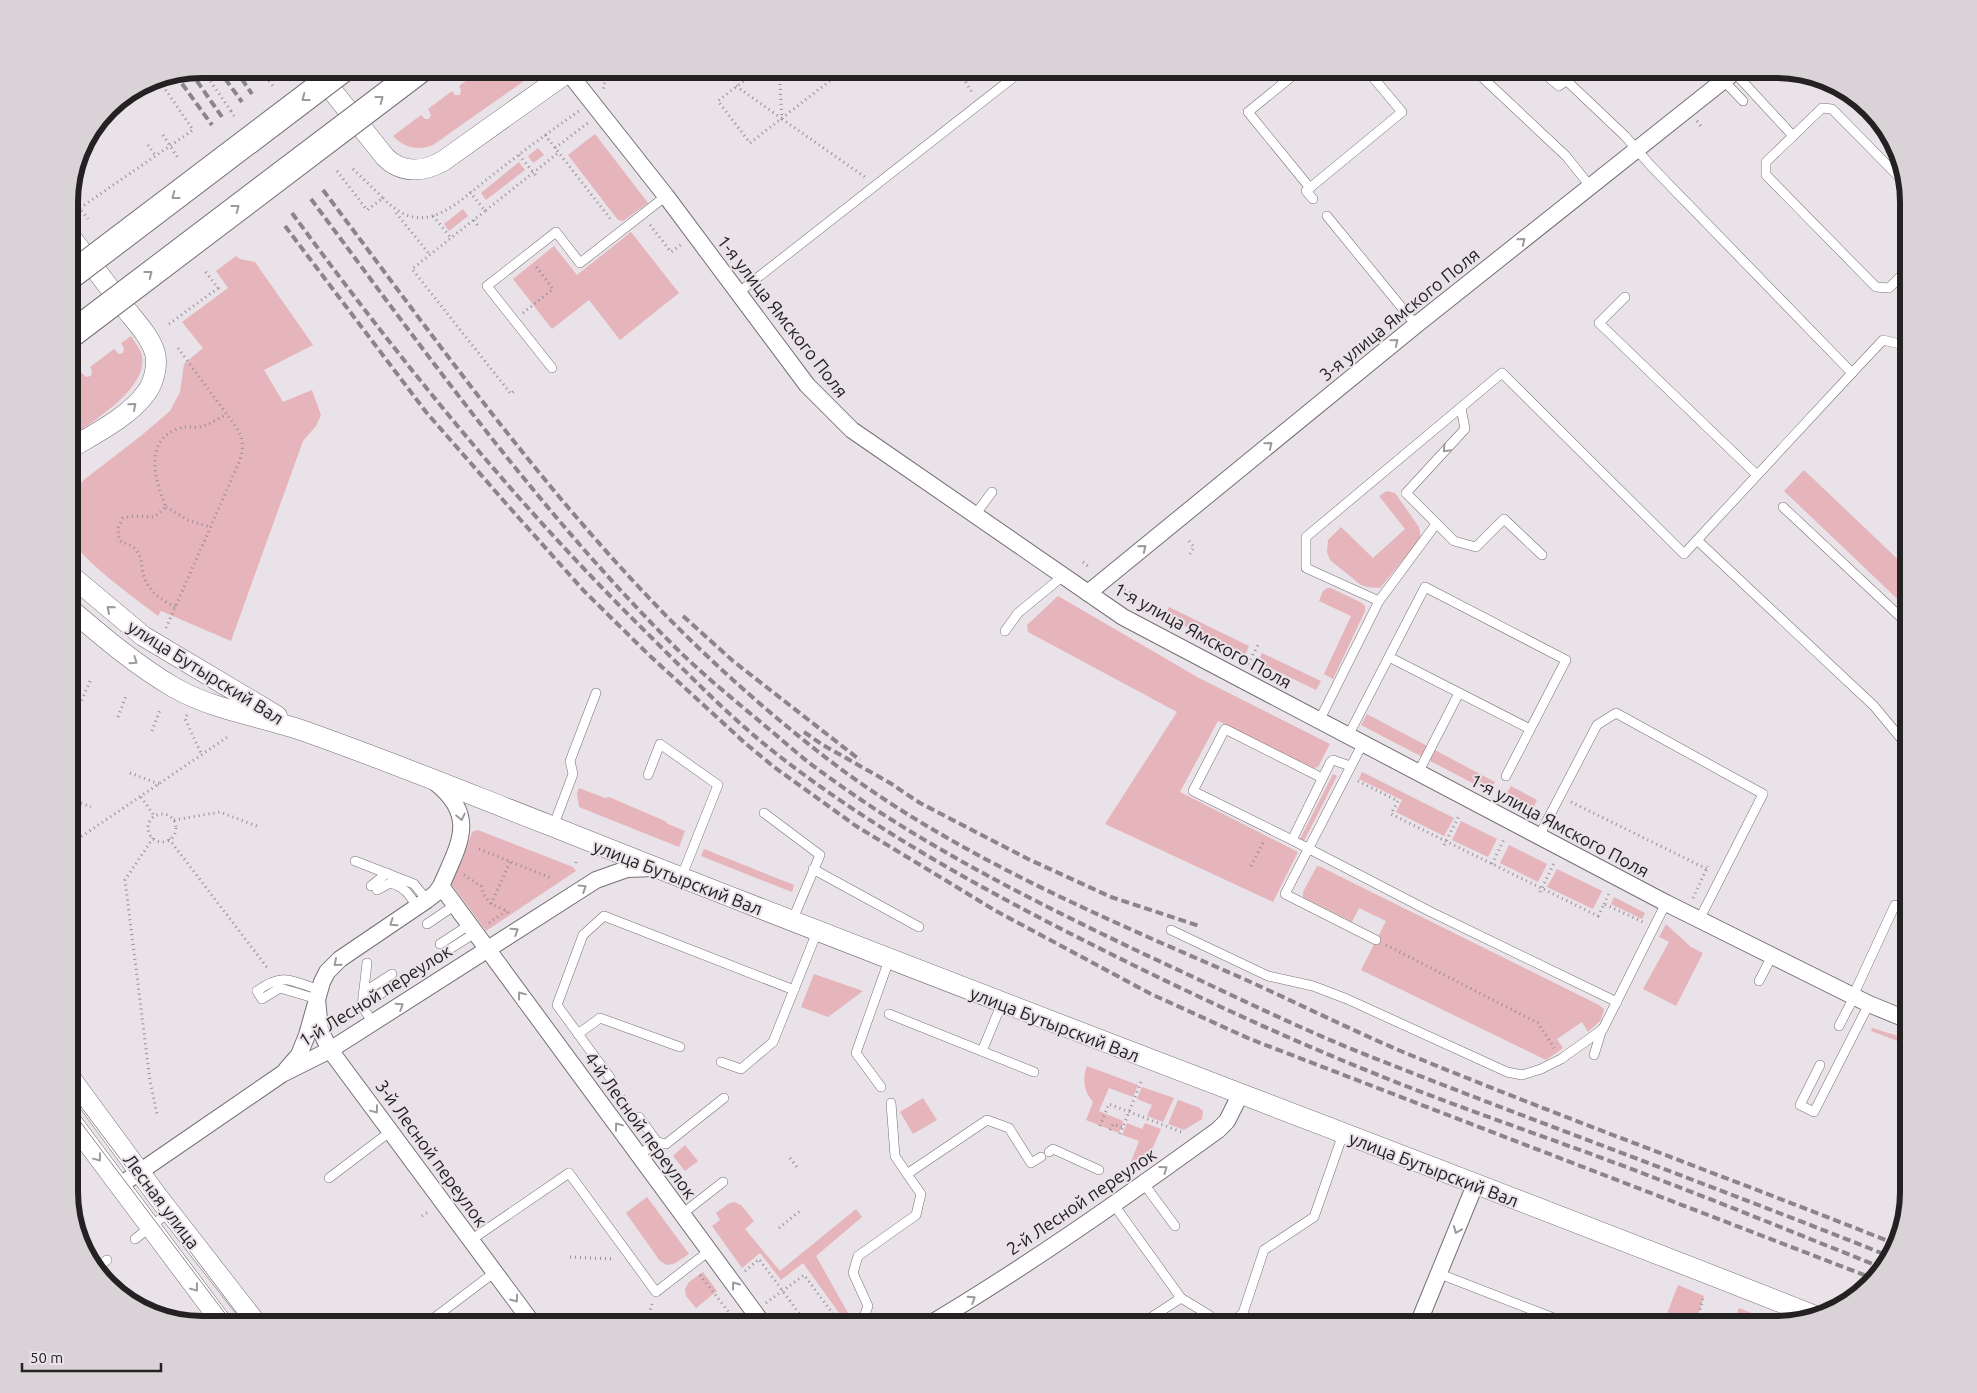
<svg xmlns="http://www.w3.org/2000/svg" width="1977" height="1393" viewBox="0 0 1977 1393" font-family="Ubuntu,sans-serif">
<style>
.green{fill:#e6b4bb}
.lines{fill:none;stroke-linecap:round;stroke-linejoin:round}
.service-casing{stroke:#767075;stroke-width:10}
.minor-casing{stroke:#767075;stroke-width:18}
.tertiary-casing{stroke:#767075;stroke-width:21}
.path{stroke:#948f93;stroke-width:3;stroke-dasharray:1 4;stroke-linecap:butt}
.service{stroke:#fff;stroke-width:9}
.minor{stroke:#fff;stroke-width:16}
.tertiary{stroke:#fff;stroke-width:20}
.tram{stroke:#8a8589;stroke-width:1}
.rail{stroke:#8a8589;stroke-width:4;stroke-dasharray:8 4;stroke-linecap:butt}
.primary-bridge-casing{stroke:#767075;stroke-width:28;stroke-linecap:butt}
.path-bridge{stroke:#948f93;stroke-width:3;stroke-dasharray:1 4;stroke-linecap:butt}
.primary-bridge{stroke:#fff;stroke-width:26}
.oneway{stroke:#9c9b9c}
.labels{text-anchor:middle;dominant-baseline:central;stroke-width:4;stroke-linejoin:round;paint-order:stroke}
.street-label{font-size:18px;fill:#232122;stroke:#e9e2e8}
.rim{fill:none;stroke:#232122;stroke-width:6}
</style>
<rect width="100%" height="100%" fill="#e9e2e8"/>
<g class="green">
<path d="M482 69 490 72 493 69H541L433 145C418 151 404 148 393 136L421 115 425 119H429L431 115 428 109 452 91 455 95H460L461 90 459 86Z"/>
<path d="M595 134 648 203 623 221 618 220 568 155Z"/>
<path d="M538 148 544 155 533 163 528 156Z"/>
<path d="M519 162 525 170 486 200 481 193Z"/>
<path d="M463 209 468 216 449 231 444 224Z"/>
<path d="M631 232 679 293 620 340 589 300 552 329 513 279 554 246 577 275Z"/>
<path d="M236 256 240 259 255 262 313 345 264 370 283 402 312 390 321 415 316 426 303 441 231 641 161 611 158 616C136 599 82 561 70 537 66 529 69 505 69 495L85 479 142 435 170 411 180 392 184 364 203 348 182 322 228 288 216 271Z"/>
<path d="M131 336C135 343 141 349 142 357 147 390 92 421 69 439V383L82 373 86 377 91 376 92 371 90 367 114 349 119 354 123 353 124 348 121 343Z"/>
<path d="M1804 470 1908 569V609L1784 491Z"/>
<path d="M1387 491 1395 493 1419 527 1421 538 1380 588 1367 587 1361 585 1330 560 1327 552 1328 540 1341 527 1373 558 1405 529 1379 496Z"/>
<path d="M1327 588H1331L1362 603 1365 606V611L1333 679 1324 674 1351 616 1319 601 1323 591Z"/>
<path d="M1058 596 1199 678 1330 744 1318 767 1313 768 1218 721 1180 792 1298 852 1273 902 1105 824 1177 712 1028 632 1027 625Z"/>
<path d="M1169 607 1249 646 1245 655 1164 616Z"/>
<path d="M1262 653 1321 681 1316 690 1258 662Z"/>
<path d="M1367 714 1495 782C1492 787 1489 789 1484 789L1361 725Z"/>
<path d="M1362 772 1454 818 1444 836 1396 812 1402 800 1359 779Z"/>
<path d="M1333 774 1337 776 1303 843 1299 841Z"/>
<path d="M1511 786 1537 800 1531 812 1504 798Z"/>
<path d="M579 788 605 798 609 797 665 821 668 824 685 831 679 847 579 807 577 794Z"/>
<path d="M69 806 79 820 71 826 69 823Z"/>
<path d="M1461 821 1497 839 1488 857 1452 840Z"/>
<path d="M478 830 573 867 576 871 486 931 450 882 463 859 472 832Z"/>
<path d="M1509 845 1547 864 1538 882 1500 863Z"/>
<path d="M704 849 794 885 792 892 701 856Z"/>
<path d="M1317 866 1321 867 1599 1005 1604 1009 1601 1020 1588 1032 1582 1022 1557 1039 1563 1048 1546 1060 1361 970 1386 921 1359 908 1352 922 1303 897V892Z"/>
<path d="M1557 869 1602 891 1593 909 1547 887Z"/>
<path d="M1614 897 1645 913 1642 919 1611 904Z"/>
<path d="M1666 924 1691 947 1703 953 1676 1006 1643 989 1669 942 1659 937Z"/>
<path d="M814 974 863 991 828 1017 801 1007Z"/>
<path d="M1872 1028 1908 1039V1045L1871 1031Z"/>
<path d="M1087 1066 1138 1085 1133 1097 1109 1088 1099 1111 1123 1121 1119 1133 1086 1120 1093 1102C1084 1092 1082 1079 1087 1066Z"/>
<path d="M1142 1087 1174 1098 1163 1122 1147 1116 1152 1105 1137 1099Z"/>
<path d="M923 1098 937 1120 913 1134 900 1112Z"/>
<path d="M1178 1100 1198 1107 1203 1111 1202 1119 1184 1130 1168 1124Z"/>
<path d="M1127 1123 1142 1129 1145 1123 1161 1129 1149 1156 1132 1170 1129 1167 1139 1141 1122 1135Z"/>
<path d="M685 1145 698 1161 685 1171 673 1156Z"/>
<path d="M647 1197 689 1254 674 1264 667 1265 660 1261 626 1213Z"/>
<path d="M734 1202 741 1205 754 1221 745 1229 780 1271 856 1209 862 1217 816 1256 848 1313 842 1317 803 1263 781 1280 760 1253 742 1268 712 1226 720 1220 716 1213 728 1204Z"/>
<path d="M703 1272 717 1291 696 1308 686 1296 685 1289 689 1282Z"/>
<path d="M1678 1285 1704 1296 1695 1324H1663Z"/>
<path d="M1739 1308 1774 1322V1324L1733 1323Z"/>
</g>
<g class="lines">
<g class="service-casing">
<g id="service">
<path d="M1301 69 1248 112 1310 188"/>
<path d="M1539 69 1559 86 1582 69"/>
<path d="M1734 72 1793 136"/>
<path d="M1484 79 1566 156 1590 186"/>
<path d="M1724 81 1743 101"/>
<path d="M1904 182 1832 109 1822 108 1766 162V175L1876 287 1889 288 1908 269"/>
<path d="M1313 199 1306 191 1402 112 1366 69"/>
<path d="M1327 216 1416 325"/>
<path d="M738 293 1024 69"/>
<path d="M1625 297 1599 323 1757 475"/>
<path d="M552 368 487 286 556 232 580 263 666 196"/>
<path d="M1852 373 1883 340 1908 346"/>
<path d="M1461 408 1465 429 1406 493 1454 541 1476 547 1504 519 1542 555"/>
<path d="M1783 507 1908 624"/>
<path d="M975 515 992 492"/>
<path d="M1697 540 1874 706 1908 747"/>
<path d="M1379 601 1306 568V537L1502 373 1684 554 1852 373 1651 166 1625 136 1567 81"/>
<path d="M1005 631 1018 613 1063 576"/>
<path d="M1389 657 1530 729"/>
<path d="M1319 721 1379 601 1436 524"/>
<path d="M1348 736 1425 587 1566 660 1506 776"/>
<path d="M1363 743 1285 894 1376 940"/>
<path d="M1418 773 1459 693"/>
<path d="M648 775 660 744 718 785 681 878"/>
<path d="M1322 778 1225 729 1193 791 1292 840 1330 763 1333 760 1350 766"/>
<path d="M764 813 820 855 792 921"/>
<path d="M553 827 573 774 570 761 596 693"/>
<path d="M1539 836 1597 725 1616 713 1763 794 1699 920"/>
<path d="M1292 840 1431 912 1617 1002"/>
<path d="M355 861 414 884 427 900"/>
<path d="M813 869 919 927"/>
<path d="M371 886 387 873"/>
<path d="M377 890 390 883C404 886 410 895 417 907"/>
<path d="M427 924 455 905"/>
<path d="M1171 930 1268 976 1313 986 1347 999 1507 1072 1522 1075 1541 1069 1561 1059 1603 1029 1666 903"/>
<path d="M440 944 469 925"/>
<path d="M445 952 475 933"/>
<path d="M367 963 362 1006 373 1023"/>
<path d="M1759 981 1772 956"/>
<path d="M364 992 392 974"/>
<path d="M1853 996 1895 905"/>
<path d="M317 999 280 988 262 999 257 991C284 972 291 981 320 990"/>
<path d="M362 1006 397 983"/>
<path d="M889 1014 1034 1072"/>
<path d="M1839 1026 1854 997"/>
<path d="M578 1034 600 1018 680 1047"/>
<path d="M982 1051 1002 1003"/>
<path d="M1594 1055 1602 1029"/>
<path d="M721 1062 741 1069 773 1042 817 932"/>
<path d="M1820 1065 1800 1105 1814 1112 1869 1004"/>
<path d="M611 1079 557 1005 583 935 604 916 794 990"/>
<path d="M881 1087 856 1053 889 960"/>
<path d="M891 1103 895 1156 907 1174"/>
<path d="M639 1117 657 1142 666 1144 724 1098"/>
<path d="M1049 1152 1053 1149 1099 1170"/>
<path d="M639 1155 657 1142"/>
<path d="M329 1178 391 1131"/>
<path d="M1144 1184 1175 1226"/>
<path d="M1114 1205 1181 1298 1209 1315 1216 1324"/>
<path d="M682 1214 723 1182"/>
<path d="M135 1239 169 1212"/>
<path d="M471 1240 569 1173 656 1292 709 1251"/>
<path d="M96 1268 107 1260"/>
<path d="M1440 1274 1569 1324"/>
<path d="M434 1318 495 1272"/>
<path d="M852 1324 864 1317 868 1306 853 1273 858 1256 916 1215 921 1194 907 1174 987 1120 1009 1128 1031 1163 1041 1157"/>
<path d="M1141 1324 1181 1298"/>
<path d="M1230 1324 1243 1313 1264 1250 1314 1217 1343 1134"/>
</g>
</g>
<g class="minor-casing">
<g id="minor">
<path d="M568 72 666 196 807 385 852 430 1123 617 1666 903 1869 1004 1908 1020"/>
<path d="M1088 593 1416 325 1738 69"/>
<path d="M441 886 763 1324"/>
<path d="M317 999 320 1030 330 1050 533 1324"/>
<path d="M286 1070 299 1055 307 1035 322 982 327 972 340 959 427 900 436 893 441 886C459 844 478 817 436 783"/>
<path d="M119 1186 282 1074 330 1050 596 880 627 869 654 868"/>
<path d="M930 1324C1029 1265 1124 1198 1218 1130L1227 1121 1240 1095"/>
<path d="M1418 1324 1475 1185"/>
</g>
</g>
<g class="tertiary-casing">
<g id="tertiary">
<path d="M315 69 385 157C402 174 424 172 443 161L568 72 576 69"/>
<path d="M69 235C88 259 106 284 125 308 135 321 150 336 155 353 158 365 154 383 146 393 130 416 93 435 69 449"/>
<path d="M69 574 143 636 277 716"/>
<path d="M69 608C103 637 137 666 175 688 214 710 259 716 301 730 384 759 467 793 549 825 968 993 1393 1149 1813 1315"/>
<path d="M69 1076 158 1197 257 1324"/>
<path d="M69 1118 223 1324"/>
</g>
</g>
<g class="path">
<path d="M260 69 273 86"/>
<path d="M278 69 281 72"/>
<path d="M602 69 606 75 603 91"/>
<path d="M759 69 718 101 750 143 845 69"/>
<path d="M779 69 782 119 865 177"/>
<path d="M958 69 973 94"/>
<path d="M736 86 781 118"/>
<path d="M231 111 234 116"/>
<path d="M1697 121 1703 129"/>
<path d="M545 135 612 221"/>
<path d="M148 145 155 155"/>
<path d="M555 148 588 123"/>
<path d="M519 155 538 178"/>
<path d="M337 171 367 210 383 198 352 168"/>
<path d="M470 192 485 211 558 153"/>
<path d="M69 195 88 219"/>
<path d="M383 198C396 212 413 222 433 216 454 209 473 190 490 177 519 154 549 132 579 111"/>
<path d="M80 208 193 130 157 77"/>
<path d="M485 211 412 269 511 394 514 391"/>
<path d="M396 213 430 255"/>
<path d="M433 216 451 238"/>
<path d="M474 220 478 226"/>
<path d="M650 225 671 252 682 244"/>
<path d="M523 313 553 289 535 265"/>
<path d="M169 324 218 288 205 271"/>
<path d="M166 507 188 520 210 527"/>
<path d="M1189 541 1194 547 1190 554"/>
<path d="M1083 562 1090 568"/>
<path d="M1120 588 1131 593"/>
<path d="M1132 603 1137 596"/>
<path d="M175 607C161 600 146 589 143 573 141 565 142 556 136 550 132 544 124 544 119 540L118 528 123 518 134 516 154 517 166 507C157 485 145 449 169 433 173 431 179 428 183 427 188 426 194 428 199 427 209 425 218 419 227 414"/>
<path d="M166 628 240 460C244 447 243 438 236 427L178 348"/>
<path d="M1248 664 1259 643"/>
<path d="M187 715 185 719 202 755"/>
<path d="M118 717 126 696"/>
<path d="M69 722 81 702 90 681"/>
<path d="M69 727 74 731"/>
<path d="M152 731 160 710"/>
<path d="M130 773 159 784"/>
<path d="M1358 781 1398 801 1391 814 1413 825 1598 916 1604 904 1643 922"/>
<path d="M69 795 73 800 91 807"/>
<path d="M141 797 155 817"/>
<path d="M1571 802 1707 869"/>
<circle cx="162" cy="828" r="14"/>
<path d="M174 820 220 812 259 827"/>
<path d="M69 831 76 840"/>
<path d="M153 838 125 880 150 1081 157 1114"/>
<path d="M169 839 269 970"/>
<path d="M69 845 229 736"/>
<path d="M1444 845 1460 814"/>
<path d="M479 849 551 878"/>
<path d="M576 863 577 859"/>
<path d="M1492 864 1505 837"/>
<path d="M1251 866 1264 841"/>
<path d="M464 875 481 886 484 895 491 904 507 911 510 915"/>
<path d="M1540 892 1554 863"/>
<path d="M1693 898 1708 866"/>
<path d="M491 904 510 862"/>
<path d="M1604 904 1610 891"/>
<path d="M489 923 506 911"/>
<path d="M1386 945 1538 1023 1554 1048"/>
<path d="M616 1097 622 1093 631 1107"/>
<path d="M1100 1126 1109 1104 1184 1133"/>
<path d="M1110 1130 1113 1124 1123 1127"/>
<path d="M1120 1134 1141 1082"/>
<path d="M69 1157 73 1162"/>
<path d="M790 1158 799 1170"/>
<path d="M422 1216 428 1212"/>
<path d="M779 1228 800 1211"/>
<path d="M570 1257 614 1259"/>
<path d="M745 1271 759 1259 807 1324"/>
<path d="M700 1275 738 1324"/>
<path d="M766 1303 804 1275 839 1322"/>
<path d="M278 1324 288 1317"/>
<path d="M646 1324 652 1304"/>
<path d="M1585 1324 1587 1318"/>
<path d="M1696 1324 1703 1299"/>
</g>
<use href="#service" class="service"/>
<use href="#minor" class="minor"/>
<use href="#tertiary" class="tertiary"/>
<g class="tram">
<path d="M69 1091 245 1324"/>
<path d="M69 1107 233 1324"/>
</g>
<g class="rail">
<path d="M218 69 242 102"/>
<path d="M235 69 252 94"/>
<path d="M190 71 222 117"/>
<path d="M175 74 212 125"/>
<path d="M323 190C428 329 530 473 651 600 702 654 758 704 816 750 941 849 1090 912 1235 975 1291 1000 1347 1028 1403 1052 1565 1119 1730 1178 1893 1243"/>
<path d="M311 199C426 353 538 510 674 646 704 676 738 703 770 730 787 744 804 760 823 773 922 846 1035 902 1146 955 1220 989 1293 1026 1369 1056 1541 1124 1716 1187 1889 1256"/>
<path d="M292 213C402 363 520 509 653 639 695 681 736 723 783 759 877 831 980 888 1085 941 1184 991 1285 1038 1388 1079 1476 1114 1567 1144 1655 1178 1732 1207 1807 1238 1883 1268"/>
<path d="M285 226 426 412 510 508 584 591 649 655 745 743 774 767 856 826 996 911 1151 994 1250 1039 1872 1278"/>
<path d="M683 616 733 661 860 760"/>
<path d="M804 732 823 745 890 783 920 803 1028 859 1111 897 1199 926"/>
</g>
<g class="primary-bridge-casing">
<g id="primary-bridge">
<path d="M69 277 343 69"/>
<path d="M69 336 421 69"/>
</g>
</g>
<g class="path-bridge">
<path d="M202 69 231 111"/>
<path d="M163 135 178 158"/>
</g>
<use href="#primary-bridge" class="primary-bridge"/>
</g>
<defs><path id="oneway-chevron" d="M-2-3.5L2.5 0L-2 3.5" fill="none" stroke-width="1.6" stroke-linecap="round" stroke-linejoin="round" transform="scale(1.25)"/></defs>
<g class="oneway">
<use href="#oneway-chevron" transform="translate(305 98) rotate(143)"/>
<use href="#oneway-chevron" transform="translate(380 99) rotate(-37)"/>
<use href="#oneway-chevron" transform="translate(175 196) rotate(143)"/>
<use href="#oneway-chevron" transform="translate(236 208) rotate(-37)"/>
<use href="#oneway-chevron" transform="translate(1522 241) rotate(-39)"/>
<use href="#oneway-chevron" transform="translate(149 274) rotate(-38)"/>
<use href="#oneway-chevron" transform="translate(1395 342) rotate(-39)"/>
<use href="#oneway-chevron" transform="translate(133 406) rotate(-41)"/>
<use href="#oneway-chevron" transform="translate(1269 445) rotate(-39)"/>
<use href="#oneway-chevron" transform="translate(1446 449) rotate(133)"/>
<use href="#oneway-chevron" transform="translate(1143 548) rotate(-39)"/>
<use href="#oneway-chevron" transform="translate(110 609) rotate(-139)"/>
<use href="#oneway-chevron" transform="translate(134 661) rotate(35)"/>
<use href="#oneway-chevron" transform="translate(461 817) rotate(78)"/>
<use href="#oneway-chevron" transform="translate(583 888) rotate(-32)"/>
<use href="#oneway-chevron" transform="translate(393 923) rotate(145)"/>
<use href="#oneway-chevron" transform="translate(515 931) rotate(-33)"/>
<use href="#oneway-chevron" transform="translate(337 963) rotate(139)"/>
<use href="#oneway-chevron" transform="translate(521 995) rotate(-127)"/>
<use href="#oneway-chevron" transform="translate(400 1006) rotate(-33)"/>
<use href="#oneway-chevron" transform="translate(375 1110) rotate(53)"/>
<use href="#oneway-chevron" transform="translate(618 1126) rotate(-127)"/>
<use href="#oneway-chevron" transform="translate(98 1158) rotate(53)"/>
<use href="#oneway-chevron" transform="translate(1164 1169) rotate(-36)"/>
<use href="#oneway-chevron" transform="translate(1457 1230) rotate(112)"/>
<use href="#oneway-chevron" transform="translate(735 1285) rotate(-126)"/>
<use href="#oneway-chevron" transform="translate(195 1288) rotate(53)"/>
<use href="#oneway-chevron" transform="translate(515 1299) rotate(54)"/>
<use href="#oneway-chevron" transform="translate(972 1299) rotate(-33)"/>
</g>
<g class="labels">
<g class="street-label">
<text transform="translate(1399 314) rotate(-39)">3-я улица Ямского Поля</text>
<text transform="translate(783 316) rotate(52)">1-я улица Ямского Поля</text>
<text transform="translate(1203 635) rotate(29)">1-я улица Ямского Поля</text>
<text transform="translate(206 672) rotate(32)">улица Бутырский Вал</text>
<text transform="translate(1560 825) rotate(28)">1-я улица Ямского Поля</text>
<text transform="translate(678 877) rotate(21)">улица Бутырский Вал</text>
<text transform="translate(375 995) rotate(-32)">1-й Лесной переулок</text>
<text transform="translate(1055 1024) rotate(21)">улица Бутырский Вал</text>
<text transform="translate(641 1125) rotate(54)">4-й Лесной переулок</text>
<text transform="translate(432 1153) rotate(54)">3-й Лесной переулок</text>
<text transform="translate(1434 1169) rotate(21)">улица Бутырский Вал</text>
<text transform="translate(162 1201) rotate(53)">Лесная улица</text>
<text transform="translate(1081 1201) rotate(-34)">2-й Лесной переулок</text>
</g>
</g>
<path d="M0 0H1977V1393H0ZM202 78H1776A124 124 0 0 1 1900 202V1192A124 124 0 0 1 1776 1316H202A124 124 0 0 1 78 1192V202A124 124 0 0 1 202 78Z" fill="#d9d3d8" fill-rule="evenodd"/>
<path class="rim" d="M202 78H1776A124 124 0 0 1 1900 202V1192A124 124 0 0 1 1776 1316H202A124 124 0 0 1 78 1192V202A124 124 0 0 1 202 78Z"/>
<path d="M22 1363v8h139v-8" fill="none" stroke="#232122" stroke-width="2.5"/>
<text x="30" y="1363" font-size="15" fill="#232122" stroke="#e9e2e8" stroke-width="4" paint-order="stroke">50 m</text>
</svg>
